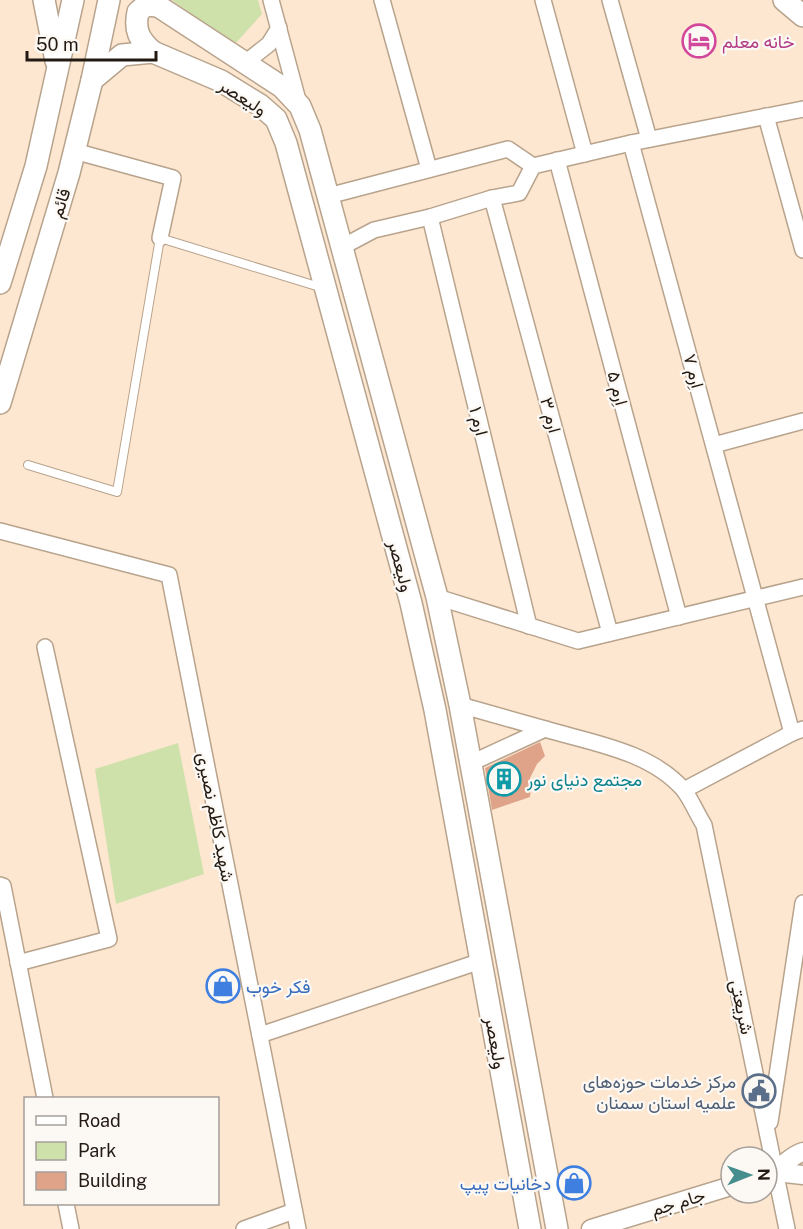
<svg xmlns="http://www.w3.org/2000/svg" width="803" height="1229" viewBox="0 0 803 1229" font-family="'Public Sans',Vazirmatn,sans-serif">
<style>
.green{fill:#cfe1ab}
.building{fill:#dfa38a}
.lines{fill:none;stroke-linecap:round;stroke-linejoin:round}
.service-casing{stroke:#b8a38d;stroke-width:10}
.minor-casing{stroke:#b8a38d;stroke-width:18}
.tertiary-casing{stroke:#b8a38d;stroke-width:21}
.secondary-casing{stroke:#b8a38d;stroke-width:24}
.service{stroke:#fff;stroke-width:8}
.minor{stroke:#fff;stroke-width:15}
.tertiary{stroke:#fff;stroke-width:18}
.secondary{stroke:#fff;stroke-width:21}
.labels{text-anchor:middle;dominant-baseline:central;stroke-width:4.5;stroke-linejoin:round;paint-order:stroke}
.hotel-label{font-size:18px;fill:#b23c85;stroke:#fcf8f3;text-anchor:start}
.street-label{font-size:18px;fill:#221a12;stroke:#fcf8f3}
.culture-label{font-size:18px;fill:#0d838f;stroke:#fcf8f3;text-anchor:start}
.shop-label{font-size:18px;fill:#366cbe;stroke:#fcf8f3;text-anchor:start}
.service-label{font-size:18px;fill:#4e5e75;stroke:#fcf8f3;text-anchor:end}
</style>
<rect width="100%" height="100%" fill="#fde7d0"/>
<g class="green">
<path d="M172 0H258L262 14 234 45Z"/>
<path d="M178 743 204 874 116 904 95 769Z"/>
</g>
<path class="building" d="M540 742 545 756 537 764 530 778 531 787 530 797 492 810 485 768Z"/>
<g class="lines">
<g class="service-casing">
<path id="service" d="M28 465 117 492 160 238 323 288"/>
</g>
<g class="minor-casing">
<g id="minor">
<path d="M271 0 299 104"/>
<path d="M382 0 429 169"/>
<path d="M543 0 585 154"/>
<path d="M610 0 649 139"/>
<path d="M245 63 269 44 279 28"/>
<path d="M766 116 803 250"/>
<path d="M631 143 792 733"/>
<path d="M74 151 173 178 160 238"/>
<path d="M557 160 679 617"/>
<path d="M533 166 631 143 803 109"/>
<path d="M328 196 508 149 533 166 519 193 492 198 430 217 374 230 342 247"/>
<path d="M492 198 610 633"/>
<path d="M430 217 529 626"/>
<path d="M714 445 803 421"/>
<path d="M0 531 169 575 298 1229"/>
<path d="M437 597 578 641 803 587"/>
<path d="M460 705 545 729 471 763"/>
<path d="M545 729C592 743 649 751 683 789 691 799 697 814 704 825L787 1229"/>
<path d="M684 790 792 733 803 729"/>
<path d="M0 885 3 886 45 1098"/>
<path d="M18 963 109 939 45 647"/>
<path d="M260 1035 481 961"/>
<path d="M770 1122 803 903"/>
<path d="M66 1204 71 1229"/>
<path d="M244 1229 294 1211"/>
</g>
</g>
<g class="tertiary-casing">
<g id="tertiary">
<path d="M776 1172 803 1175"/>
<path d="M767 1174C781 1170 789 1156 803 1152"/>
<path d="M591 1229 731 1186"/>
</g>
</g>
<g class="secondary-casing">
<g id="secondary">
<path d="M44 0 56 61"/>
<path d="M154 0 158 6 282 87 300 106 310 130 437 597 460 705 557 1229"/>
<path d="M784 0 803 16"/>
<path d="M153 52C139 40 134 30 138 12L146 5 158 6"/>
<path d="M92 80 122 55 153 52 221 81 260 105 276 119 286 143 411 603 435 710 530 1229"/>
<path d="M0 283 36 166 73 0"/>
<path d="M0 403 69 173 92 80 109 0"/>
</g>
</g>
<use href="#service" class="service"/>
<use href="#minor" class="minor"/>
<use href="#tertiary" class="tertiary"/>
<use href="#secondary" class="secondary"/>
</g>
<defs>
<g id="hotel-ring" transform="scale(1.725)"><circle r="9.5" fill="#fcf8f3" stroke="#d1479c" stroke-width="1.5"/><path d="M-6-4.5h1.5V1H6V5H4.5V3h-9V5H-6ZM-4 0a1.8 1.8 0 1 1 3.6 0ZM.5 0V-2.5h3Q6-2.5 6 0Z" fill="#d1479c"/></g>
<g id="building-ring" transform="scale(1.725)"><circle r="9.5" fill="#fcf8f3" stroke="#0f9aa8" stroke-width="1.5"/><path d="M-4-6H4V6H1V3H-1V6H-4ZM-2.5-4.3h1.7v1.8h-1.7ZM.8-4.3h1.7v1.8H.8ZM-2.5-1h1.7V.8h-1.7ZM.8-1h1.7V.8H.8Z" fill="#0f9aa8"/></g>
<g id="shop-ring" transform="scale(1.725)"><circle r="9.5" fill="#fcf8f3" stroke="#3f7fe0" stroke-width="1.5"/><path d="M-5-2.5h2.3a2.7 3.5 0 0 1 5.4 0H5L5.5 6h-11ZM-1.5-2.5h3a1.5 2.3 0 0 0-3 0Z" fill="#3f7fe0"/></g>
<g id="civic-ring" transform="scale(1.725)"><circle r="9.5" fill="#fcf8f3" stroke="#5c6f8a" stroke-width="1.5"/><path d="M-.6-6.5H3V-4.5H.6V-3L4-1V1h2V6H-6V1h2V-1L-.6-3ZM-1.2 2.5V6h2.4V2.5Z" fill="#5c6f8a"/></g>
</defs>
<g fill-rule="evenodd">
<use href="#hotel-ring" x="699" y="41"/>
<use href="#building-ring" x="504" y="779"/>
<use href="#shop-ring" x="223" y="986"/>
<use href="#civic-ring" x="759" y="1091"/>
<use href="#shop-ring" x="574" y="1183"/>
</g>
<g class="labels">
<g class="hotel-label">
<text x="722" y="41">خانه معلم</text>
</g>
<g class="street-label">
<text transform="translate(243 97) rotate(33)">ولیعصر</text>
<text transform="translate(60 203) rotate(-73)">قائم</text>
<text transform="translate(694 371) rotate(75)">اِرم ۷</text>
<text transform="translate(618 388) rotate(75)">اِرم ۵</text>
<text transform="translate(551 415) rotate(75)">ارم ۳</text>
<text transform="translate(479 421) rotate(76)">ارم ۱</text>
<text transform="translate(401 566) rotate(75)">ولیعصر</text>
<text transform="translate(216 817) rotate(79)">شهید کاظم نصیری</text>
<text transform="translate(742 1007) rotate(78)">شریعتی</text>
<text transform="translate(496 1043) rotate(80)">ولیعصر</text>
<text transform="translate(678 1202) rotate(-17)">جام جم</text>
</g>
<g class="culture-label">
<text x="527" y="779">مجتمع دنیای نور</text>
</g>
<g class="shop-label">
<text x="246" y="986">فکر خوب</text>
<text x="551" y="1183" text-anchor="end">دخانیات پیپ</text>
</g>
<g class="service-label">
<text x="736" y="1081">مرکز خدمات حوزه‌های<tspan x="736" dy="21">علمیه استان سمنان</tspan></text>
</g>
</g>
<rect x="24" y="1097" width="195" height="108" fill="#fcf8f3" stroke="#a59f99" stroke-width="1.5"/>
<rect x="36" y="1116" width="30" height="9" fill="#ffffff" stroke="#a59f99" stroke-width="1.5"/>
<text x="78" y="1127" font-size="18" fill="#221a12">Road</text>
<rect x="36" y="1142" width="30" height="18" fill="#cfe1ab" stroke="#a59f99" stroke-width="1.5"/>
<text x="78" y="1157" font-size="18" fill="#221a12">Park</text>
<rect x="36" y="1172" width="30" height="18" fill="#dfa38a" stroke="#a59f99" stroke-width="1.5"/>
<text x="78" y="1187" font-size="18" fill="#221a12">Building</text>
<g transform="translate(749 1175) rotate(89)"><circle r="28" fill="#fcf8f3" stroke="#a59f99" stroke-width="1.5"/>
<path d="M0-4.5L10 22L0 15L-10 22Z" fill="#468e8e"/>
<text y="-9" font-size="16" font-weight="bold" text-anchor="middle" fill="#221a12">N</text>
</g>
<path d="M27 51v9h129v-9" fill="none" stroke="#221a12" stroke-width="3"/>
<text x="36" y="51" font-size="18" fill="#221a12" stroke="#fcf8f3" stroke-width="4.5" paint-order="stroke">50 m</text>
</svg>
